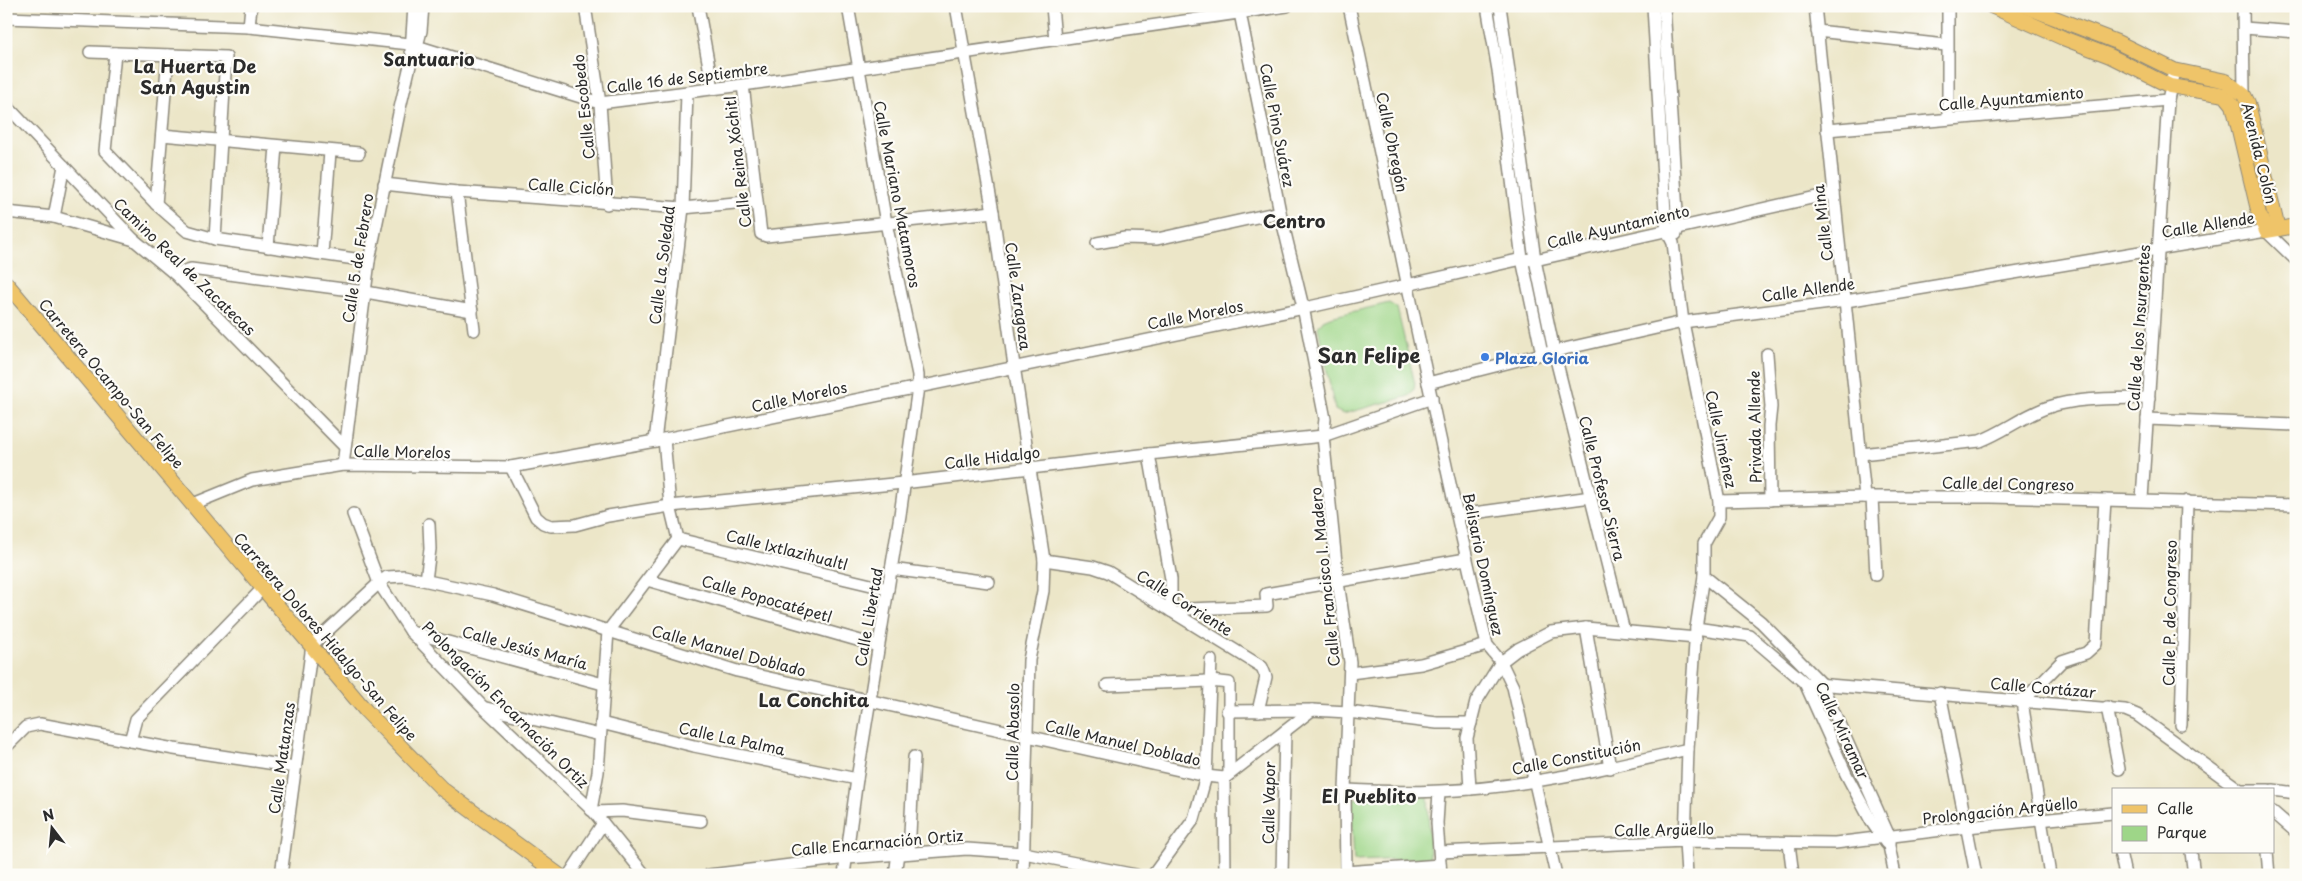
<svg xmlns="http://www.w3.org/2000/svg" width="2302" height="881" viewBox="0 0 2302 881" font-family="'Playpen Sans',sans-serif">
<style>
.green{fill:#9ed688;stroke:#64805a}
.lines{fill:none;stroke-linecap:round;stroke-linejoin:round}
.minor-casing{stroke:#8c887a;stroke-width:14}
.major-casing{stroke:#8c887a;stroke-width:16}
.minor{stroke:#fff;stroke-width:11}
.major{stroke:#efc469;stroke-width:14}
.shop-dot{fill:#3f7fe0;stroke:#fdfcf7;stroke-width:2}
.labels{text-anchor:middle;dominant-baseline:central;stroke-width:4.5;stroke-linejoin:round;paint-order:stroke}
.street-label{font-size:15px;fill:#2b2b2b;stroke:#fdfcf7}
.shop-label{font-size:15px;font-weight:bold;fill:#366cbe;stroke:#fdfcf7;text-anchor:start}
.quarter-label{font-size:18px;font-weight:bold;fill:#2b2b2b;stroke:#fdfcf7}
.district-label{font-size:20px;font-weight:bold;fill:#2b2b2b;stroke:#fdfcf7}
</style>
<rect width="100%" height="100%" fill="#fdfcf7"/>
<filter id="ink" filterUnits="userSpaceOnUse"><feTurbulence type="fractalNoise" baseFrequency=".02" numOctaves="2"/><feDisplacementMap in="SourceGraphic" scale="10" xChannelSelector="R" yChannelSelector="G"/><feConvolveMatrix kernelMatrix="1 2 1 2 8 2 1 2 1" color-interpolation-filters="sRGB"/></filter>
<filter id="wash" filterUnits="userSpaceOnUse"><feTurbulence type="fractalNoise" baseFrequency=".0096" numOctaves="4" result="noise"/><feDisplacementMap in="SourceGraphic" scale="20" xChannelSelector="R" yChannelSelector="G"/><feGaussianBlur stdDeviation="1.12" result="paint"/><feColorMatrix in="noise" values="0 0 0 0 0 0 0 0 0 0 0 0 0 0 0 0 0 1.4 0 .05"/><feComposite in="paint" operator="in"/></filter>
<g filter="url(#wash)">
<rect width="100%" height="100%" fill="#ece6c8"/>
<g class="green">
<path d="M1389 303 1397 308 1415 384 1414 389 1409 396 1343 414 1335 410 1318 327 1323 320 1330 317Z"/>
<path d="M1428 795 1430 858 1354 861 1351 799Z"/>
</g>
</g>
<g filter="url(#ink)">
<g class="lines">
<g class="minor-casing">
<g id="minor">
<path d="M585 6 600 103 607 204"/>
<path d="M698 6 713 89"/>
<path d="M956 6 993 212 1014 366 1044 560 1043 591 1029 660 1023 875"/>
<path d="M1052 6 1055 40"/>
<path d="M1349 6C1395 219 1436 433 1487 645L1501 662 1513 687 1556 875"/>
<path d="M1487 6 1498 70 1522 259 1542 354"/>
<path d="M1500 6 1535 260 1554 351 1624 631"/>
<path d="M1653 6 1665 213 1667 231 1673 243 1683 322 1719 501V517L1704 544V576L1696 628 1688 749 1685 841 1687 875"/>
<path d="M1664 6 1678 228 1676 234"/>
<path d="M1815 6 1865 497"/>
<path d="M2243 6 2244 95"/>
<path d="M1239 8 1280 212 1303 307 1325 419 1323 436 1338 582 1350 662 1345 790 1346 875"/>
<path d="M6 18 249 27 410 44 600 103 743 85 1287 6"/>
<path d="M249 27 251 6"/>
<path d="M2244 28 2296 32"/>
<path d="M1817 31 1946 45"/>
<path d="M411 51 414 6"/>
<path d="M90 52 226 57 215 239"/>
<path d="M115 53 105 151 156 204 187 231 215 239 369 261"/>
<path d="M743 85 761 234 766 236 993 212"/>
<path d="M6 105 133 239 175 274 344 446"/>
<path d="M1948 118V6"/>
<path d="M1827 130 2168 100"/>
<path d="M162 135 359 153"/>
<path d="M384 184 457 192 683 208 756 201"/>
<path d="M457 192 474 330"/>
<path d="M156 204 168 55"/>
<path d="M6 212 54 217 131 239"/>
<path d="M54 217 64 166"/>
<path d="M1097 243 1125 238 1157 239 1280 212"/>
<path d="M268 247 276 146"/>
<path d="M322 254 330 152"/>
<path d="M175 274 191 269 366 292 472 311"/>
<path d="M1767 354 1771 407 1769 426 1770 500"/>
<path d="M1428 383 1542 354 1683 322 1846 301 2266 231 2296 260"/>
<path d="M2147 419 2296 425"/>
<path d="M664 439 670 506 678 539"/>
<path d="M655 441 683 208 687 93"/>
<path d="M1149 454 1171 579V611"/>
<path d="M1861 454 1980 441C2004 432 2024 415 2049 407 2080 397 2116 399 2149 398"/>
<path d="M343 465 369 261 400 108 412 57 417 46 421 31 423 6"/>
<path d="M511 467 536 517 543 523 551 526 575 525 608 516 670 506 903 483 1149 454 1323 436 1432 398"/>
<path d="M1872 497 1876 575"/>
<path d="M2142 499 2168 100 2174 70"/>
<path d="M1719 501 1865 497H1991L2296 505"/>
<path d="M193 504 252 480 343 465 511 467 655 441 1314 306 1522 259 1535 260 1834 193"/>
<path d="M353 514 379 583 411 632 484 708 594 812 645 875"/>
<path d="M1459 515 1591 497"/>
<path d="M678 539 888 589"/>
<path d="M1044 560 1093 567 1108 572 1262 667 1266 677 1258 711"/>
<path d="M891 569 989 582"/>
<path d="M1704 576 1761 622 1821 683 1889 836V846L1895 875"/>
<path d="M426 580 430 549 429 524"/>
<path d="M647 580 878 646"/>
<path d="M1176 614 1188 609 1267 606 1266 594 1466 559"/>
<path d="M1586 628 1610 768"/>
<path d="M1696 628 1750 636 1805 683 1846 774 1871 821 1886 843"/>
<path d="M411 632 603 684"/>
<path d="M1350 673 1421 664 1487 645"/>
<path d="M1805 683 2125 710 2137 715 2240 790"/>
<path d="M1107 685 1210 681 1229 683V774"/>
<path d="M1940 693 1976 875"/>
<path d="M2107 707 2119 769"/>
<path d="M486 708 600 735"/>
<path d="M1227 711 1312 710 1348 712 1437 723H1471"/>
<path d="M601 723 694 746 857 779"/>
<path d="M2181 725 2187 501"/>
<path d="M130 741 136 719 263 588"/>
<path d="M6 747 26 727 40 724 174 749 295 767"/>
<path d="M1226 777 1312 710"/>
<path d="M1224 778 1225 875"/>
<path d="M1470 789 1467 738 1476 702 1501 662 1518 649 1551 632 1586 628 1696 638"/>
<path d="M1345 790C1376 791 1408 793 1440 791 1524 788 1607 768 1688 749"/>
<path d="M2236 790H2269"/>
<path d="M2273 790 2296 793"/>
<path d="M1439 792 1437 823 1441 875"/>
<path d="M591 810 598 772 608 631 678 539"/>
<path d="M594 812 622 811 701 821"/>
<path d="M2273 812 2296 832"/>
<path d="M1789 844 1793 875"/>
<path d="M1440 852 1685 841 1835 843 1967 827 2113 813"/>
<path d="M2120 852 2125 875"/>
<path d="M2191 852 2194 875"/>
<path d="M2267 852 2269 875"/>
<path d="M909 853 914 757"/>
<path d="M1345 872 1440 865"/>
<path d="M281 875 312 645 379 583 387 577 404 576 493 595 737 671 1206 776 1224 778"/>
<path d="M569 875 603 823"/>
<path d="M709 875 847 858 967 849 1024 853 1136 875"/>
<path d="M844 875 857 779 900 515 918 387V375L886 223 848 6"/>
<path d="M895 875 898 853"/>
<path d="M1153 875 1194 819 1206 776 1211 660"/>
<path d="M1282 875 1285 731"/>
<path d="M2050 875 2022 702 2062 661 2086 653 2096 644 2105 500"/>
</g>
</g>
<g class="major-casing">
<g id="major">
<path d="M1991 6 2063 38 2110 56 2170 86 2225 95 2233 105 2259 214 2266 231 2296 226"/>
<path d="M2024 6 2117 42 2174 70 2226 81 2244 95 2248 103 2278 229"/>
<path d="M6 283 366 711 442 789 559 875"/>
</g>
</g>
<use href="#minor" class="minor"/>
<use href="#major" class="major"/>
</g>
</g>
<circle class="shop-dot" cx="1485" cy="357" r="5"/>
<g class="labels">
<g class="street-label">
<text transform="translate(687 77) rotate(-7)">Calle 16 de Septiembre</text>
<text transform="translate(2011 98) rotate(-5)">Calle Ayuntamiento</text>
<text transform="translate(583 107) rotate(-96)">Calle Escobedo</text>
<text transform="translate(1278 125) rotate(79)">Calle Pino Suárez</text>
<text transform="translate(1393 142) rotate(78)">Calle Obregón</text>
<text transform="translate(2260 153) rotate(76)">Avenida Colón</text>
<text transform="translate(737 162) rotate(-97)">Calle Reina Xóchitl</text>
<text transform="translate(571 186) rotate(4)">Calle Ciclón</text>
<text transform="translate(898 194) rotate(79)">Calle Mariano Matamoros</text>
<text transform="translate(1822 223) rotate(-97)">Calle Mina</text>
<text transform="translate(2208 224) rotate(-9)">Calle Allende</text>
<text transform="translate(1618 226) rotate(-13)">Calle Ayuntamiento</text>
<text transform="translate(357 258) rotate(-81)">Calle 5 de Febrero</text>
<text transform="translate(661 265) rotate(-83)">Calle La Soledad</text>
<text transform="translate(185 266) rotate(44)">Camino Real de Zacatecas</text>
<text transform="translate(1808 289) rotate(-8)">Calle Allende</text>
<text transform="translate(1019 296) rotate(82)">Calle Zaragoza</text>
<text transform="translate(1195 314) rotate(-11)">Calle Morelos</text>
<text transform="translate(2138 328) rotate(-86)">Calle de los Insurgentes</text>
<text transform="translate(112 383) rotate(50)">Carretera Ocampo-San Felipe</text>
<text transform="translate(799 396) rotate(-12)">Calle Morelos</text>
<text transform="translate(1754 427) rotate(-91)">Privada Allende</text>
<text transform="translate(1722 439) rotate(78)">Calle Jiménez</text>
<text transform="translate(402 451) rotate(1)">Calle Morelos</text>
<text transform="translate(992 457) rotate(-7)">Calle Hidalgo</text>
<text transform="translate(2008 483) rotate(1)">Calle del Congreso</text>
<text transform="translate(1603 488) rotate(76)">Calle Profesor Sierra</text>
<text transform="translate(787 549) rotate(14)">Calle Ixtlazihualtl</text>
<text transform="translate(1484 564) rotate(78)">Belisario Domínguez</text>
<text transform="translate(1324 577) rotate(-96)">Calle Francisco I. Madero</text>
<text transform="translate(767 598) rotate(16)">Calle Popocatépetl</text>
<text transform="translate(1185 602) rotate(32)">Calle Corriente</text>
<text transform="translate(2169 613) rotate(-89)">Calle P. de Congreso</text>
<text transform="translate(868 617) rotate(-80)">Calle Libertad</text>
<text transform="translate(326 636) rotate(49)">Carretera Dolores Hidalgo-San Felipe</text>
<text transform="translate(525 647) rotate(15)">Calle Jesús María</text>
<text transform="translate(729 650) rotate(15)">Calle Manuel Doblado</text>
<text transform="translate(2043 687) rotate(5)">Calle Cortázar</text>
<text transform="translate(506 704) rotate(45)">Prolongación Encarnación Ortiz</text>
<text transform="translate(1843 730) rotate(65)">Calle Miramar</text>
<text transform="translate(1012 732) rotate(-89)">Calle Abasolo</text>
<text transform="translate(732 738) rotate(12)">Calle La Palma</text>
<text transform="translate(1123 742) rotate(13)">Calle Manuel Doblado</text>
<text transform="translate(1576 756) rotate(-11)">Calle Constitución</text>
<text transform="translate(281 758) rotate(-82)">Calle Matanzas</text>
<text transform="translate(1268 803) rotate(-89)">Calle Vapor</text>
<text transform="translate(2000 810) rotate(-6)">Prolongación Argüello</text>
<text transform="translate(1664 829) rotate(-1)">Calle Argüello</text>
<text transform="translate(877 842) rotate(-5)">Calle Encarnación Ortiz</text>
</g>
<g class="shop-label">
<text x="1495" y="357">Plaza Gloria</text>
</g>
<g class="quarter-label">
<text x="429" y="58">Santuario</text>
<text x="195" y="65">La Huerta De<tspan x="195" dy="21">San Agustin</tspan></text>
<text x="1294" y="220">Centro</text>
<text x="814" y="699">La Conchita</text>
<text x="1369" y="795">El Pueblito</text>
</g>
<g class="district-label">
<text x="1369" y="355">San Felipe</text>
</g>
</g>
<rect width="2302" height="881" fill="none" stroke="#fdfcf7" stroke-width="25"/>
<rect x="2112" y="788" width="162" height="65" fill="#fdfcf7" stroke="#a9a8a5"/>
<rect x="2122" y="805" width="25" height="8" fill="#efc469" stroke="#a9a8a5"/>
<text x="2157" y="814" font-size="15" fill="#2b2b2b">Calle</text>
<rect x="2122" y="826" width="25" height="15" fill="#9ed688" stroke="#a9a8a5"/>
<text x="2157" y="838" font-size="15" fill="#2b2b2b">Parque</text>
<g transform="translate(52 828) rotate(344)" stroke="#fdfcf7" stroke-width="4" paint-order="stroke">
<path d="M0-4L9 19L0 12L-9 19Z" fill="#2b2b2b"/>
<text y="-8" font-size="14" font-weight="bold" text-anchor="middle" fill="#2b2b2b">N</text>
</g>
</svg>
